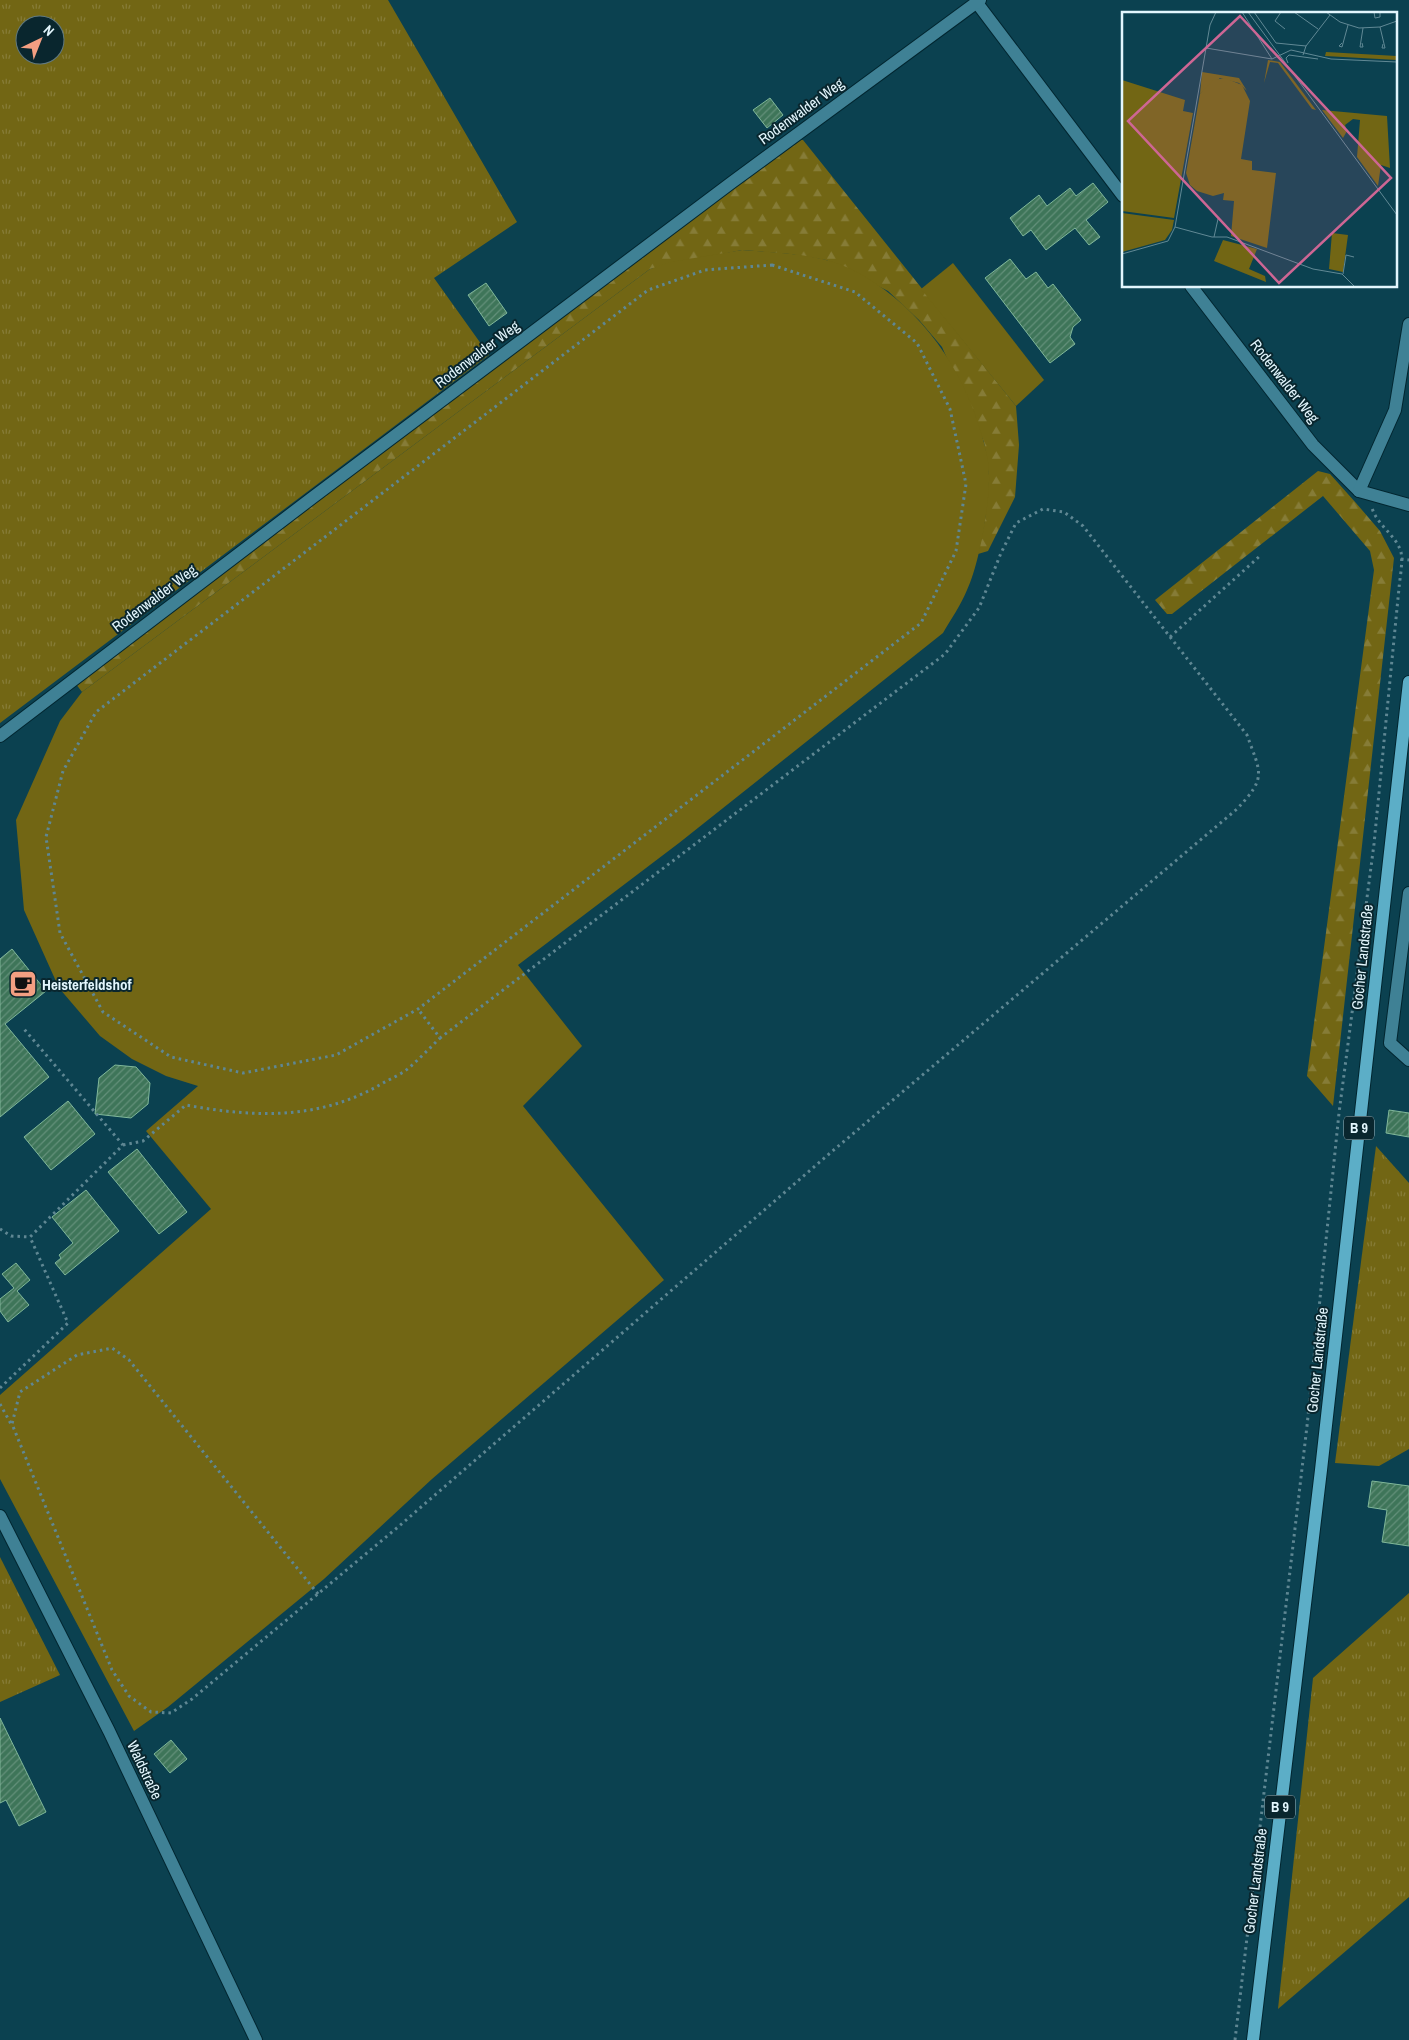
<svg xmlns="http://www.w3.org/2000/svg" width="1409" height="2040" viewBox="0 0 1409 2040" font-family="'Archivo Narrow',sans-serif">
<style>
.grass{fill:url(#grass-tufts);fill-rule:evenodd}
.forest{fill:url(#forest-firs)}
.park{fill:#726614}
.building{fill:url(#building-hatch);stroke:#80b89a}
.lines{fill:none;stroke-linecap:round;stroke-linejoin:round}
.street-casing{stroke:#022630;stroke-width:14}
.primary-casing{stroke:#022630;stroke-width:14}
.path{stroke:#5f8793;stroke-width:3;stroke-dasharray:2.5 4;stroke-linecap:butt}
.street{stroke:#3f8195;stroke-width:12}
.primary{stroke:#5caec7;stroke-width:12}
.labels{text-anchor:middle;dominant-baseline:central;stroke-width:4;stroke-linejoin:round;paint-order:stroke}
.shield{fill:#09262e;stroke:#a2b8bf;stroke-width:1}
.shield-label{font-size:14px;font-weight:bold;fill:#e3f6fd}
.street-label{font-size:15px;fill:#e3f6fd;stroke:#09262e}
.poi-label{font-size:15px;font-weight:bold;fill:#e3f6fd;stroke:#09262e;text-anchor:start}
.inset-road{fill:none;stroke:#618995;stroke-width:1}
.view{fill:#ce6694;fill-opacity:0.15;stroke:#ce6694;stroke-width:2.5}
.inset-edge{fill:none;stroke:#e3f6fd;stroke-width:2.5}
</style>
<defs>
<pattern id="grass-tufts" width="24" height="20" patternUnits="userSpaceOnUse" patternTransform="scale(1.25)"><rect width="24" height="20" fill="#726614"/><path d="M3 7l-1-3M5 7V3M7 7l1-3M15 17l-1-3M17 17v-4M19 17l1-3" fill="none" stroke="#867c37"/></pattern>
<pattern id="forest-firs" width="22" height="20" patternUnits="userSpaceOnUse" patternTransform="scale(1.25)"><rect width="22" height="20" fill="#726614"/><path d="M5 1l3.5 6h-7zM16 11l3.5 6h-7z" fill="#867c37"/></pattern>
<pattern id="building-hatch" width="6" height="6" patternUnits="userSpaceOnUse" patternTransform="scale(1.25)"><rect width="6" height="6" fill="#3e7559"/><path d="M-1 1l2-2M0 6l6-6M5 7l2-2" fill="none" stroke="#63907a"/></pattern>
</defs>
<rect width="100%" height="100%" fill="#0b4150"/>
<g class="grass">
<path d="M0 0H388L517 222 434 278 489 355 0 723ZM25 25H55V55H25Z"/>
<path d="M1376 1146 1409 1183V1449L1379 1466 1335 1463Z"/>
<path d="M0 1557 60 1675 0 1702Z"/>
<path d="M1409 1593V1897L1278 2009 1313 1678Z"/>
</g>
<g class="forest">
<path d="M791 139 803 140 1016 406 1019 445 1015 497 988 551 978 554 985 519 989 476 984 442 942 347 919 320 888 291 826 260 790 254 742 250 650 269 82 692 73 680Z"/>
<path d="M1318 471 1330 474 1356 503 1380 531 1394 558 1333 1106 1307 1076 1374 570 1370 551 1323 496 1172 614H1167L1155 600Z"/>
</g>
<g class="park">
<path d="M742 250C779 253 819 253 853 270 913 301 956 357 977 420 983 438 989 457 989 475 990 503 979 565 967 590 961 605 951 619 943 633L679 843 518 965 582 1046 523 1106 664 1280 432 1479 324 1579 168 1707 134 1731 0 1479V1395L211 1209 146 1131 198 1086 166 1076 132 1059 100 1036 59 988 24 910 16 820 60 721 82 692 650 269 671 262Z"/>
<path d="M953 263 1044 380 1016 406 921 289Z"/>
</g>
<g class="building">
<path d="M770 98 783 115 767 128 753 110Z"/>
<path d="M1093 183 1108 202 1086 220 1100 237 1089 245 1075 228 1046 250 1031 230 1023 236 1010 218 1039 195 1047 206 1070 188 1076 196Z"/>
<path d="M1010 259 1026 279 1036 272 1048 288 1053 284 1081 320 1073 327 1070 337 1075 344 1050 363 985 278Z"/>
<path d="M486 283 507 313 489 326 468 295Z"/>
<path d="M12 949 46 991 5 1024 49 1077 0 1117V959Z"/>
<path d="M115 1065 136 1067 150 1083 148 1104 131 1118 95 1114 99 1078Z"/>
<path d="M68 1101 95 1134 51 1170 24 1137Z"/>
<path d="M1389 1110 1409 1113V1137L1386 1133Z"/>
<path d="M137 1149 187 1212 159 1234 108 1172Z"/>
<path d="M86 1190 119 1231 65 1275 55 1263 61 1258 59 1255 73 1243 52 1217Z"/>
<path d="M16 1263 30 1280 17 1291 29 1305 8 1322 0 1311V1299L14 1288 2 1274Z"/>
<path d="M1372 1481 1409 1486V1546L1382 1542 1387 1510 1368 1507Z"/>
<path d="M0 1718 46 1812 19 1826 6 1800 0 1803Z"/>
<path d="M171 1740 187 1759 170 1773 154 1754Z"/>
</g>
<g class="lines">
<g class="street-casing">
<g id="street">
<path d="M977 3 1123 196"/>
<path d="M1191 286 1313 445 1359 491"/>
<path d="M1409 324 1395 410 1359 491 1409 505"/>
<path d="M0 736 312 498 731 183 980 0"/>
<path d="M1409 893 1390 1043 1409 1060"/>
<path d="M0 1516 109 1731 256 2040"/>
</g>
</g>
<g class="primary-casing">
<path id="primary" d="M1253 2040 1321 1470 1409 682"/>
</g>
<g class="path">
<path d="M772 265 855 292 917 343 950 409 966 484 956 551 921 623 418 1009 336 1055 243 1073 171 1057 103 1012 60 933 46 837 63 771 96 712 648 290 705 270Z"/>
<path d="M1401 559 1409 560"/>
<path d="M1170 637 1261 555"/>
<path d="M123 1145 143 1141 186 1105C256 1118 321 1120 383 1083 392 1078 402 1074 410 1067 420 1058 430 1048 440 1038"/>
<path d="M0 1229 11 1236 30 1237"/>
<path d="M0 1388 68 1323 30 1237 123 1145 24 1029"/>
<path d="M0 1404 11 1424"/>
<path d="M318 1594 129 1360 112 1348 77 1355 20 1392 12 1424 112 1670 129 1696 151 1712 171 1713 192 1699 398 1527 829 1154 1237 809C1267 777 1261 774 1247 735L1083 526 1064 512 1043 509 1016 523 1001 553 979 608 945 654 440 1038 418 1009"/>
<path d="M1235 2040 1307 1426 1339 1113 1374 844 1399 588C1400 577 1403 563 1401 552 1396 535 1377 525 1372 508"/>
</g>
<use href="#street" class="street"/>
<use href="#primary" class="primary"/>
</g>
<defs>
<g id="cafe-square" transform="scale(1.4375)"><rect x="-9" y="-9" width="18" height="18" rx="4" fill="#f39f82" stroke="#09262e"/><path d="M-5.5-4.5H6V0H3Q3 3.5 0 3.5H-2.5Q-5.5 3.5-5.5 0ZM3-3.2v2h1.7v-2ZM-6 4.5H4V6H-6Z" fill="#111"/></g>
</defs>
<g fill-rule="evenodd">
<use href="#cafe-square" x="23" y="984"/>
</g>
<g class="labels">
<g class="shield">
<rect x="1344" y="1116.5" width="30" height="23" rx="4"/>
<rect x="1265" y="1795.5" width="30" height="23" rx="4"/>
</g>
<g class="shield-label">
<text x="1359" y="1128">B 9</text>
<text x="1280" y="1807">B 9</text>
</g>
<g class="street-label">
<text transform="translate(801 111) rotate(-36)">Rodenwalder Weg</text>
<text transform="translate(477 354) rotate(-37)">Rodenwalder Weg</text>
<text transform="translate(1285 381) rotate(52)">Rodenwalder Weg</text>
<text transform="translate(154 598) rotate(-37)">Rodenwalder Weg</text>
<text transform="translate(1362 957) rotate(-84)">Gocher Landstraße</text>
<text transform="translate(1317 1360) rotate(-84)">Gocher Landstraße</text>
<text transform="translate(145 1770) rotate(65)">Waldstraße</text>
<text transform="translate(1255 1881) rotate(-83)">Gocher Landstraße</text>
</g>
<g class="poi-label">
<text x="42" y="984">Heisterfeldshof</text>
</g>
</g>
<g transform="translate(1122 12)">
<rect width="275" height="275" fill="#0b4150"/>
<path d="M204 40 275 44V48L203 44ZM0 68 63 88 61 99 71 101 52 206 0 199ZM200 98 265 104 268 156 259 153 256 174 235 145 238 108 231 107 223 113 225 119 221 126ZM0 201 52 208 50 218 43 228 0 240ZM210 221 226 223 221 260 207 257ZM101 228 135 237 127 257 143 264 144 270 92 249Z" fill="#726614"/>
<path d="M146 48 158 50 194 98 190 97 156 51 148 50 142 71ZM80 60 117 66 125 79 117 71 98 66 78 82Z" fill="#726614"/>
<path d="M103 66 120 73 128 89 119 147 130 149V158L154 161 145 236 109 224 112 189 101 188 102 181 91 184 75 179 68 173 64 161 78 82 91 68Z" fill="#726614"/>
<path class="inset-road" d="M120 0 150 47 169 38 209 47 275 50M126 0 275 203M132 0 154 31 184 34M159 0 153 9 163 17M172 0 196 17M204 0 218 10 237 16 258 15 275 9M252 0 253 6 258 5V0M258 15 263 36H260L261 32M220 31 217 34 220 35 226 13M240 31 241 35H238L241 16M84 36 150 47M181 43 184 34 208 3M166 51 164 46 167 43 196 47M53 215 88 13 94 0M92 225 96 207M0 242 46 229 53 215 90 225H105L191 257 220 262 233 275M221 262 224 243 232 245"/>
<path class="view" d="M118 4 269 166 157 271 6 109Z"/>
<rect width="275" height="275" class="inset-edge"/>
</g>
<g transform="translate(40 40) rotate(43)"><circle r="24" fill="#09262e" stroke="#607981"/>
<path d="M0-4L9 19L0 12L-9 19Z" fill="#f39f82"/>
<text y="-8" font-size="14" font-weight="bold" text-anchor="middle" fill="#e3f6fd">N</text>
</g>
</svg>
